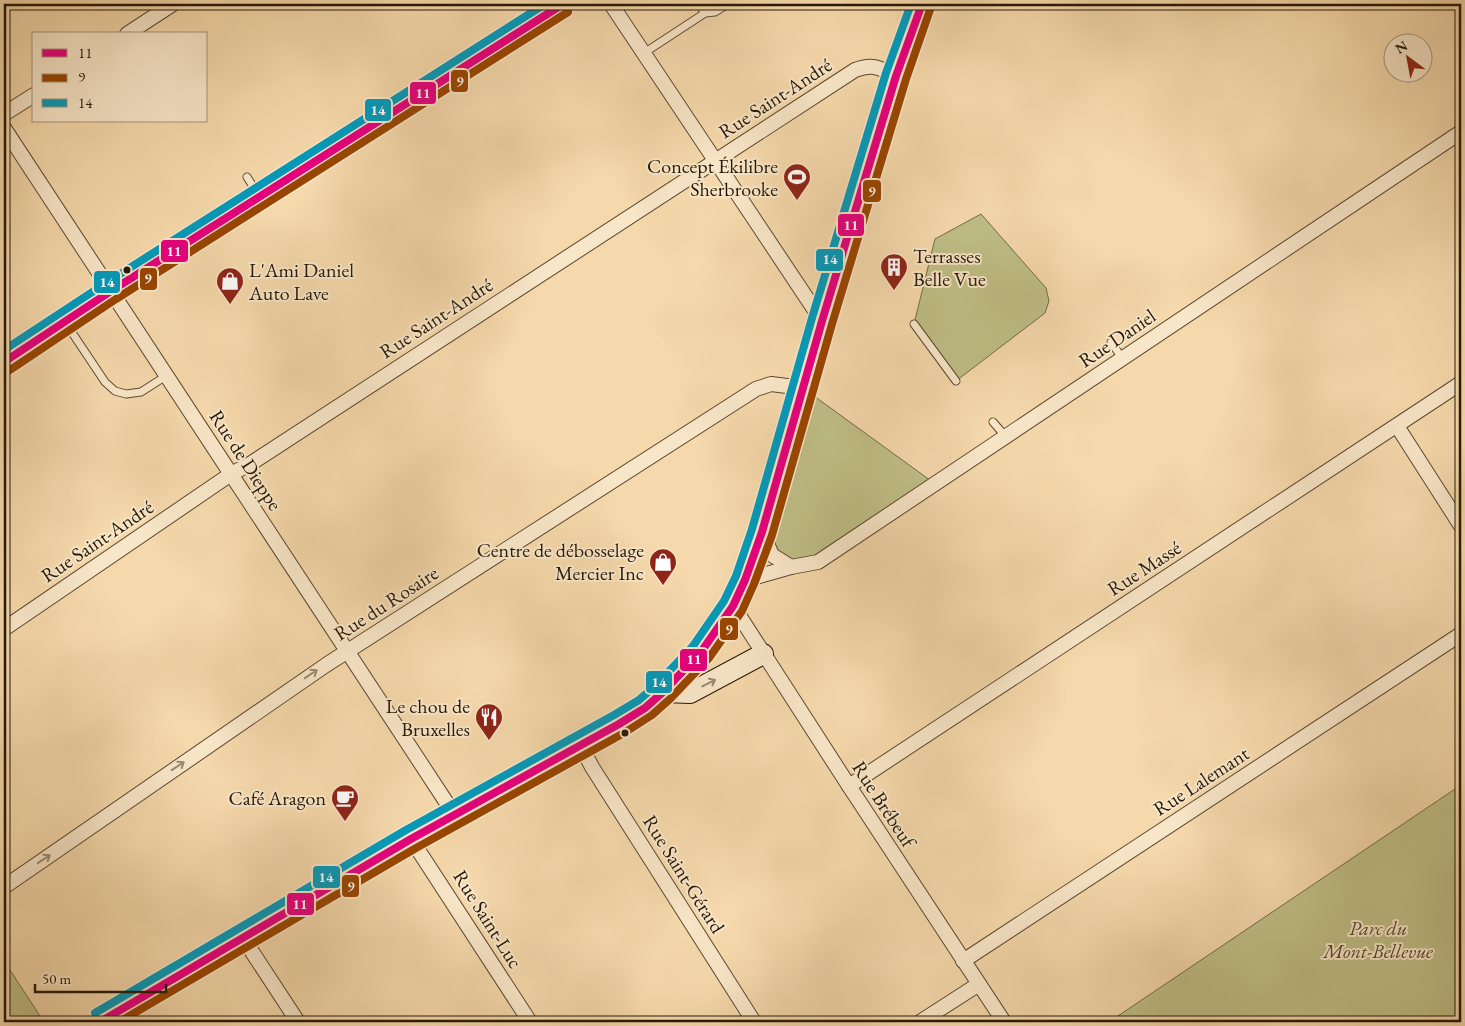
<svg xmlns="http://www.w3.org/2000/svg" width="1465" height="1026" viewBox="0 0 1465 1026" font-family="'EB Garamond',serif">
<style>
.green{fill:#bfbe86;stroke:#726b46}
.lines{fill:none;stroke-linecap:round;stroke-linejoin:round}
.service-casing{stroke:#5a482f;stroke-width:9}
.minor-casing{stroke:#5a482f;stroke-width:16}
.secondary-casing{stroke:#261806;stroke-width:22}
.service{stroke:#f8e6c8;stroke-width:7}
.minor{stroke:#f8e6c8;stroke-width:14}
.secondary{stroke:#f8e6c8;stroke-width:20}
.bus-1-casing{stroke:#f8e6c8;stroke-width:11}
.bus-2-casing{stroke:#f8e6c8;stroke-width:11}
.bus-3-casing{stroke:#f8e6c8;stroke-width:11}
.bus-1{stroke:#e5007d;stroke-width:8}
.bus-2{stroke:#994500;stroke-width:8}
.bus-3{stroke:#049aba;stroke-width:8}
.oneway{stroke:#9a8971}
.bus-dot{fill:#261806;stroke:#f8e6c8;stroke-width:2}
.labels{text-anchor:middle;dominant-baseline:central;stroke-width:4;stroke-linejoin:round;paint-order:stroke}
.street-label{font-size:20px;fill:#261806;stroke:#f8e6c8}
.poi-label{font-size:20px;fill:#261806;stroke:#f8e6c8;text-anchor:end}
.park-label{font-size:20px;font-style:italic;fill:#544a2c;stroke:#f8e6c8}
.line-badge{stroke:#f8e6c8;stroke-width:2}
.badge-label{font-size:14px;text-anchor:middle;font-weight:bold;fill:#fff}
</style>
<rect width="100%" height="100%" fill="#f5d8ab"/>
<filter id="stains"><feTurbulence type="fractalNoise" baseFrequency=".004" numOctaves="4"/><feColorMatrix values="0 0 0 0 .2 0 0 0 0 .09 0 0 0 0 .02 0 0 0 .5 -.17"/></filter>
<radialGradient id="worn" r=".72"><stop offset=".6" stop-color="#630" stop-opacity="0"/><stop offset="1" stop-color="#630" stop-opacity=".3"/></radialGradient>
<g class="green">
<path d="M981 214 1046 288 1049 301 1045 313 956 381 914 324 935 239Z"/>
<path d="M803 388 934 483 818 562 791 567 762 532Z"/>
<path d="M1461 785V1022H1109Z"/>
<path d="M4 961 44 1022H4Z"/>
</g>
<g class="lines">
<g class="service-casing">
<g id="service">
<path d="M705 13 715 12 728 4"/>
<path d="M644 53 705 13 699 4"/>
<path d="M247 177 258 194"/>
<path d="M65 322 105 382 115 391 126 394 141 392 166 376"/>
<path d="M914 324 956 381"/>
<path d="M1111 342 1122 358"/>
<path d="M993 422 1006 437"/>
</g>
</g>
<g class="minor-casing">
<g id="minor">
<path d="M611 4 822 321"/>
<path d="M127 34 173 4"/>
<path d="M4 114 34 95"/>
<path d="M4 128 454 814"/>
<path d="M1397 426 1461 526"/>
<path d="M762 532 772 555 791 567"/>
<path d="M745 580 791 567 818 562 1461 132"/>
<path d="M733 606 849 786 1004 1022"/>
<path d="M4 629 231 474 250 464 855 70C873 63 880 68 896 76"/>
<path d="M581 746 592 767 754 1022"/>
<path d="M849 786 1461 383"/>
<path d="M411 839 530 1022"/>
<path d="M4 887 326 665 756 389 771 384 803 388"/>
<path d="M243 938 298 1022"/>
<path d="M963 961 1461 634"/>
<path d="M920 1022 979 984"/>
</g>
</g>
<g class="secondary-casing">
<g id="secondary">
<path d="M4 362 111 291 563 4"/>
<path d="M663 692 690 693 763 654"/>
<path d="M100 1022 411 839 619 724 645 708 663 692 701 652 733 606 745 580 762 532 822 321 888 106 896 76 922 4"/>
</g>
</g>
<use href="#service" class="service"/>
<use href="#minor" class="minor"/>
<use href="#secondary" class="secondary"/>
<g class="bus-1-casing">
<g id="bus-1">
<path d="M4 362 111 291 563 4"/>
<path d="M100 1022 411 839 619 724 645 708 663 692 701 652 733 606 745 580 762 532 822 321 896 76 922 4"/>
</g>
</g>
<g class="bus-2-casing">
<g id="bus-2">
<path d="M10 370 116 299 568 12"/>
<path d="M119 1022 416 848 624 733 652 715 670 699 709 658 742 611 754 584 772 535 832 324 906 79 931 7"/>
</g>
</g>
<g class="bus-3-casing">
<g id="bus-3">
<path d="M4 350 106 283 545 4"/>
<path d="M95 1013 406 830 614 715 639 700 656 685 693 646 724 601 736 576 752 529 812 318 886 73 911 4"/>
</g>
</g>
<use href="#bus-1" class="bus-1"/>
<use href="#bus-2" class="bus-2"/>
<use href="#bus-3" class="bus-3"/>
</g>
<defs><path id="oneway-shaft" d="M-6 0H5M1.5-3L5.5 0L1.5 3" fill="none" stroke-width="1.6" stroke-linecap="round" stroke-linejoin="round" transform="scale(1.25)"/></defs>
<g class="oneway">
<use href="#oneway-shaft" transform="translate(311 674) rotate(-34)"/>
<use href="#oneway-shaft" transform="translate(709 683) rotate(-27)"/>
<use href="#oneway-shaft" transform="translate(178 766) rotate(-34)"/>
<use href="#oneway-shaft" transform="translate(44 859) rotate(-34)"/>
</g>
<defs>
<g id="stadium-pin" transform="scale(1.4375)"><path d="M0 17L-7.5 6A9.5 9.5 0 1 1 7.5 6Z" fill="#8f2418" stroke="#f8e6c8"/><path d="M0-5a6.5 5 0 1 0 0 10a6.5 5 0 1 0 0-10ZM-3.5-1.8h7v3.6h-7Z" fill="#fff"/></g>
<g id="building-pin" transform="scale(1.4375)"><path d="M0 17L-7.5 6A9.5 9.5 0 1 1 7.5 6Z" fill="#8f2418" stroke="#f8e6c8"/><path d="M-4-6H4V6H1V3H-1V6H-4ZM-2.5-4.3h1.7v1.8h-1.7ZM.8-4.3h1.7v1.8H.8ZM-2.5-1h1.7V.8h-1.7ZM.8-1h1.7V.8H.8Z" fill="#fff"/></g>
<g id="shop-pin" transform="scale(1.4375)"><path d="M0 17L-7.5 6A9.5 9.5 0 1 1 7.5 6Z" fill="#8f2418" stroke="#f8e6c8"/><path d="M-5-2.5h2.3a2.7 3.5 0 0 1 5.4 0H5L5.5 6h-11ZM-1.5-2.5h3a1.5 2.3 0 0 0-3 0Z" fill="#fff"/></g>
<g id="restaurant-pin" transform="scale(1.4375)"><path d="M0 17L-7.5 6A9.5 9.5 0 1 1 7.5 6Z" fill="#8f2418" stroke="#f8e6c8"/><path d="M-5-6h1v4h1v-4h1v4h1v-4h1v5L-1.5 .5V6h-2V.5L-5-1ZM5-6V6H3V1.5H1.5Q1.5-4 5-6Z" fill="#fff"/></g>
<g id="cafe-pin" transform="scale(1.4375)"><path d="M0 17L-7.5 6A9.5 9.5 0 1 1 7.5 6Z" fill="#8f2418" stroke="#f8e6c8"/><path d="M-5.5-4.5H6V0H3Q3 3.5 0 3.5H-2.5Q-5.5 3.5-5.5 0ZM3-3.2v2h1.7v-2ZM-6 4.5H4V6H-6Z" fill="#fff"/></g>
</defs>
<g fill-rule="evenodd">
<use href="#stadium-pin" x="797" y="177"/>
<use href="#building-pin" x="894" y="267"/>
<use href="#shop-pin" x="230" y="281"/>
<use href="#shop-pin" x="663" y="562"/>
<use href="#restaurant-pin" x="489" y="717"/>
<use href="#cafe-pin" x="345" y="798"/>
</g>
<g class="bus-dot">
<circle cx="127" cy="270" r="4.5"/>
<circle cx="625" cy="733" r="4.5"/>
</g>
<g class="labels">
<g class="street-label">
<text transform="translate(775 98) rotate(-33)">Rue Saint-André</text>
<text transform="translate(436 318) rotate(-33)">Rue Saint-André</text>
<text transform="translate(1117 338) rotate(-34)">Rue Daniel</text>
<text transform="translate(246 460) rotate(57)">Rue de Dieppe</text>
<text transform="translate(97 541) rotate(-34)">Rue Saint-André</text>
<text transform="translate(1144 568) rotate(-33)">Rue Massé</text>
<text transform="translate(386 603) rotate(-33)">Rue du Rosaire</text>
<text transform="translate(1201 781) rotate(-33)">Rue Lalemant</text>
<text transform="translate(884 804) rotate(57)">Rue Brébeuf</text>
<text transform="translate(684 874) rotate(58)">Rue Saint-Gérard</text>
<text transform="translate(488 919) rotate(58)">Rue Saint-Luc</text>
</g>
<g class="poi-label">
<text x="778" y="166">Concept Ékilibre<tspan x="778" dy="23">Sherbrooke</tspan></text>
<text x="913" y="256" text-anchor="start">Terrasses<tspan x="913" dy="23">Belle Vue</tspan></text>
<text x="249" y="270" text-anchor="start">L'Ami Daniel<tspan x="249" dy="23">Auto Lave</tspan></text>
<text x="644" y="550">Centre de débosselage<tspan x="644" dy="23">Mercier Inc</tspan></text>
<text x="470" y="706">Le chou de<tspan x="470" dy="23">Bruxelles</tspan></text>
<text x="326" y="798">Café Aragon</text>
</g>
<g class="park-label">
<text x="1378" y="928">Parc du<tspan x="1378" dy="23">Mont-Bellevue</tspan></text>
</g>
</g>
<g class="line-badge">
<rect x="450" y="69" width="19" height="24" rx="5" fill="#994500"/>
<rect x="409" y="81" width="28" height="24" rx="5" fill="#e5007d"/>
<rect x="364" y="98" width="28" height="24" rx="5" fill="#049aba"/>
<rect x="862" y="179" width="20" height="24" rx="5" fill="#994500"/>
<rect x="837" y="213" width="28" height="24" rx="5" fill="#e5007d"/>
<rect x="160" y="239" width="29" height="24" rx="5" fill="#e5007d"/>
<rect x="815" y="248" width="29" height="24" rx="5" fill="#049aba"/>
<rect x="139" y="267" width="19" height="24" rx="5" fill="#994500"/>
<rect x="93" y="270" width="28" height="24" rx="5" fill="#049aba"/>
<rect x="719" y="617" width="20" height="24" rx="5" fill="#994500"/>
<rect x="679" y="648" width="29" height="24" rx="5" fill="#e5007d"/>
<rect x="645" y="670" width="28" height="24" rx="5" fill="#049aba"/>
<rect x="312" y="865" width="29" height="24" rx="5" fill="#049aba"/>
<rect x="341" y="874" width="19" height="24" rx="5" fill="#994500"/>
<rect x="286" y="892" width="29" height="24" rx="5" fill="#e5007d"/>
</g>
<g class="badge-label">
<text x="460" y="86">9</text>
<text x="423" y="98">11</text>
<text x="378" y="115">14</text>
<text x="872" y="196">9</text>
<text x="851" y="230">11</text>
<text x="174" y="256">11</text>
<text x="830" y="264">14</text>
<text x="148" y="283">9</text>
<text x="107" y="287">14</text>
<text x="729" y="634">9</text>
<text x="694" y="664">11</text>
<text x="659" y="687">14</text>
<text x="326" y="882">14</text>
<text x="351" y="891">9</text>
<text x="300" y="909">11</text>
</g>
<rect width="1465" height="1026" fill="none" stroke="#f5d8ab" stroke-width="20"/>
<rect x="5" y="5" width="1455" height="1016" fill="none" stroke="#261806" stroke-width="2.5"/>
<rect x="10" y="10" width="1445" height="1006" fill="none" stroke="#261806"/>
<rect x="32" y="32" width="175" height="90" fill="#f8e6c8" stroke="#a4947a"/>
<rect x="42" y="49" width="25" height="8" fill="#e5007d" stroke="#a4947a"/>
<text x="78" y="58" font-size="15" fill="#261806">11</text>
<rect x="42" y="74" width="25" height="8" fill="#994500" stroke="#a4947a"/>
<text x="78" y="82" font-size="15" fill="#261806">9</text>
<rect x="42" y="99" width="25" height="8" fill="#049aba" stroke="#a4947a"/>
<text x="78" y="108" font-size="15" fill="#261806">14</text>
<g transform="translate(1408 58) rotate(328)"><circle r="24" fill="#f8e6c8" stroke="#a4947a"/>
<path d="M0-4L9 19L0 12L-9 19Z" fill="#8f2418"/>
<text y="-8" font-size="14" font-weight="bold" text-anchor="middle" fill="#261806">N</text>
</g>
<path d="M35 984v8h131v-8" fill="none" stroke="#261806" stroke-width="2.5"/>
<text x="42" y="984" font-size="15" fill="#261806" stroke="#f8e6c8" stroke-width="4" paint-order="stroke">50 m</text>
<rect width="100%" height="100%" filter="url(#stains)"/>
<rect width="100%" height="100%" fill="url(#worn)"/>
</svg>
